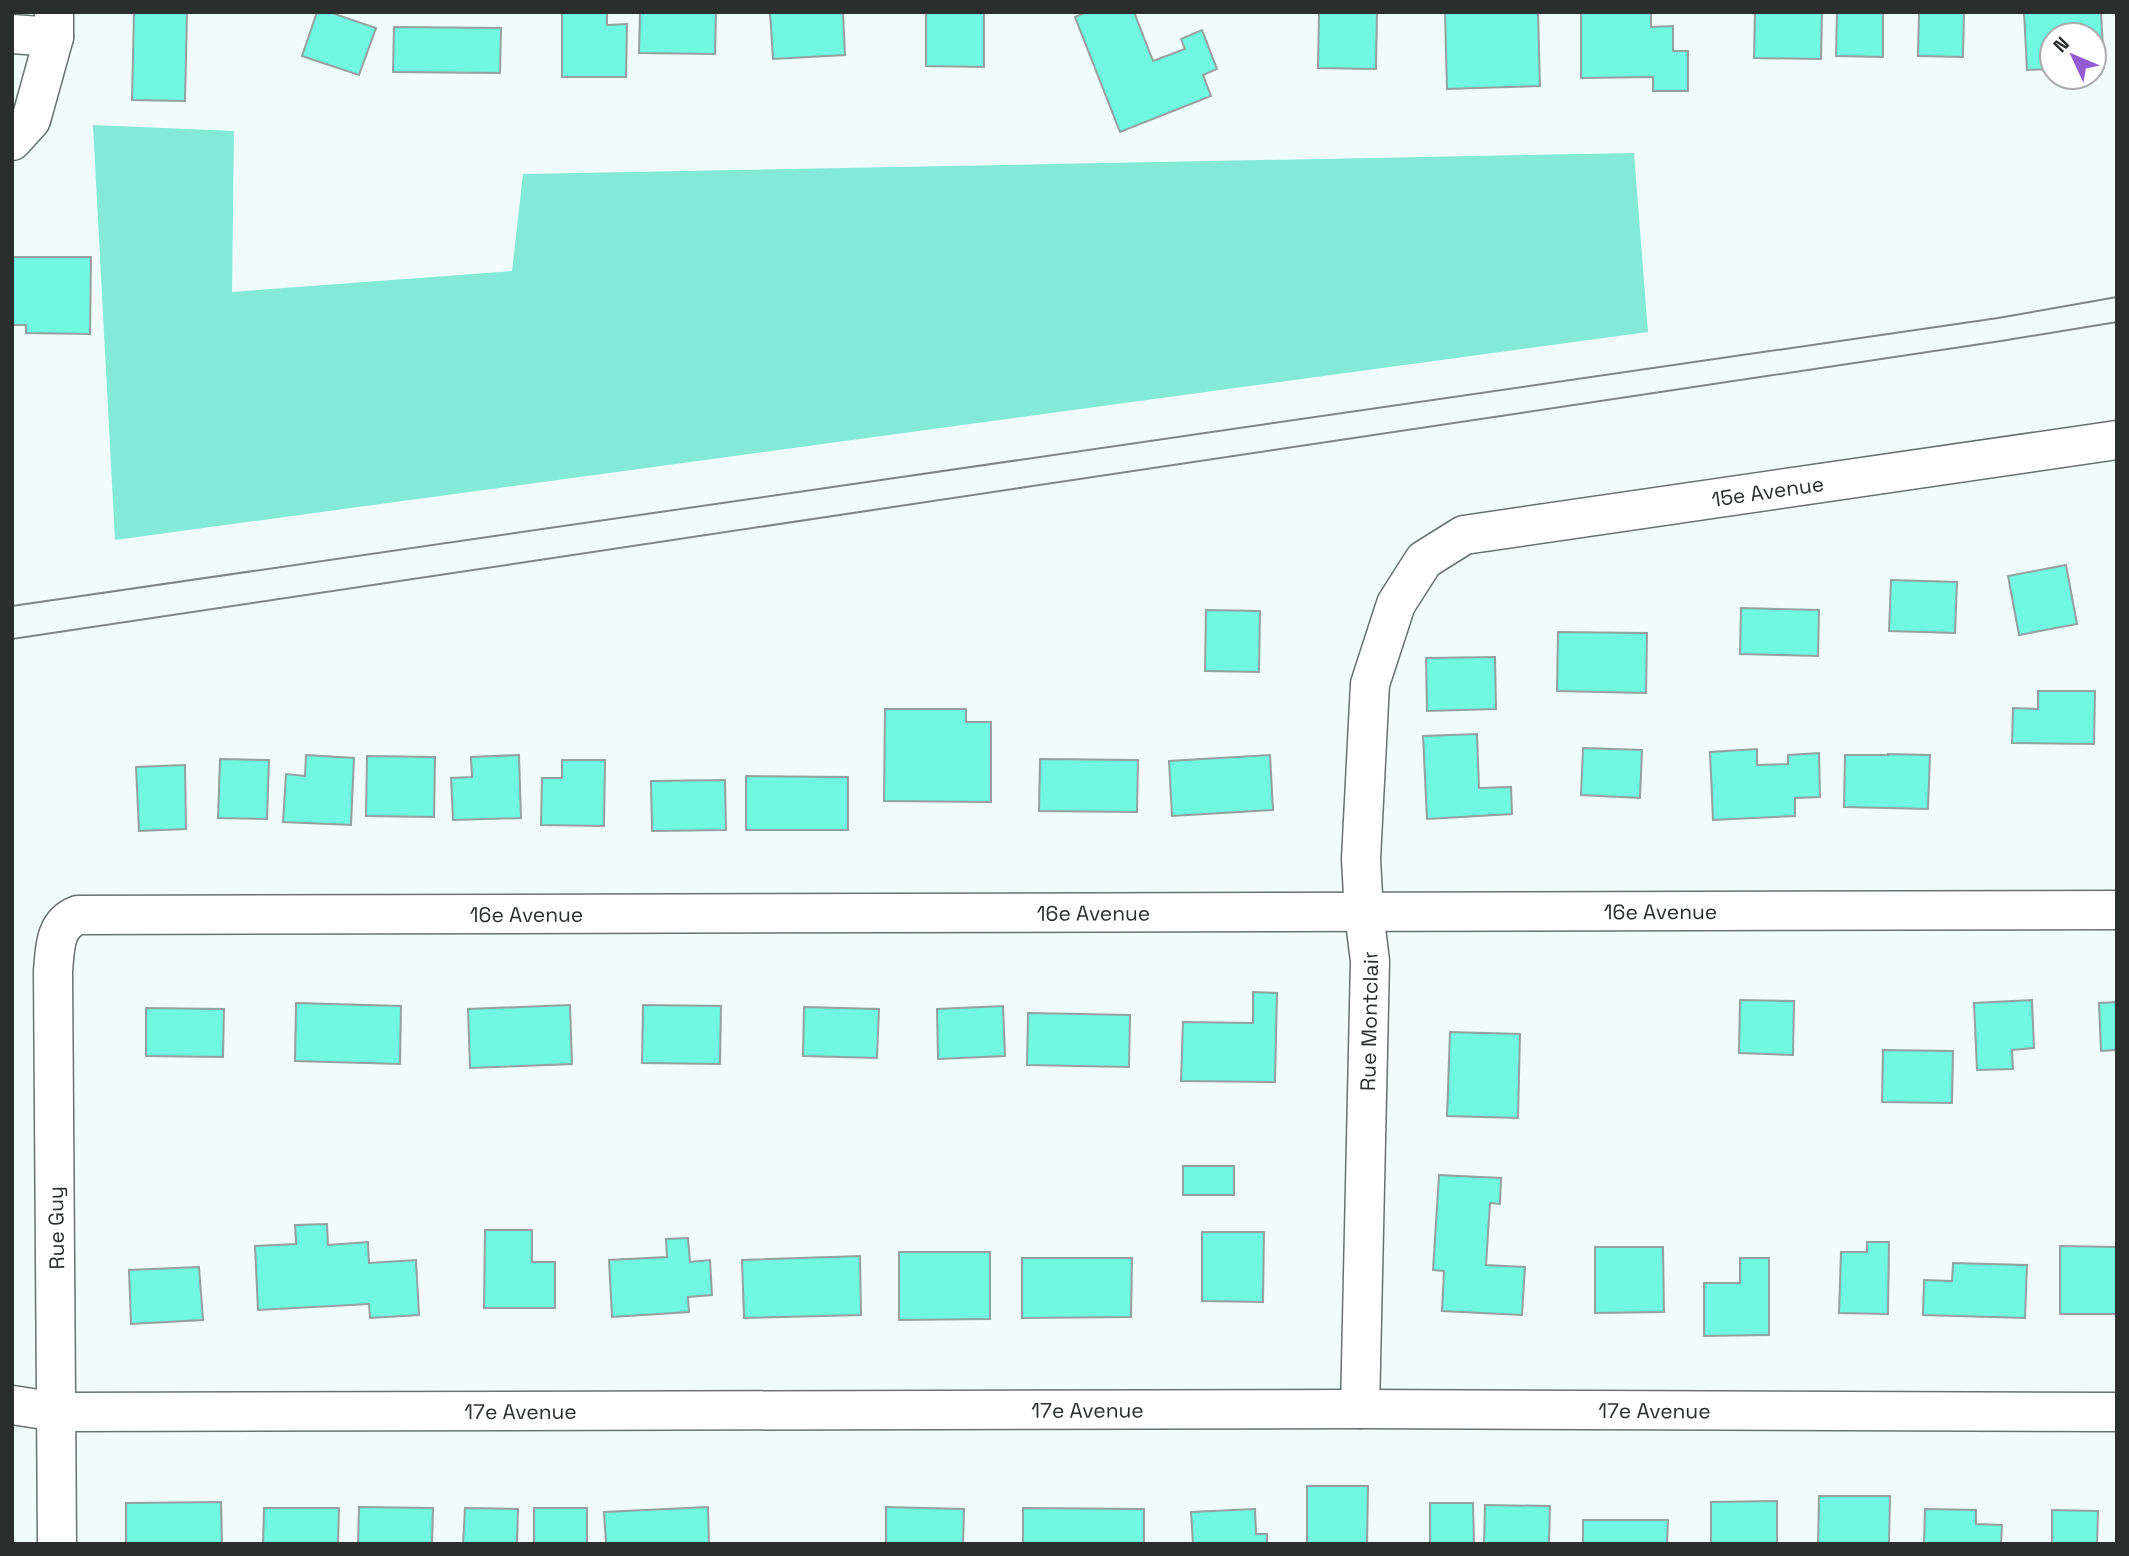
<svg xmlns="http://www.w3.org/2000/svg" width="2129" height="1556" viewBox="0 0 2129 1556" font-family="'Space Grotesk',sans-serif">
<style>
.green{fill:#84e9d7}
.building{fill:#70f8e1;stroke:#95a19e;stroke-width:2}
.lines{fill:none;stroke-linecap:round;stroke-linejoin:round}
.minor-casing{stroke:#677370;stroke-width:41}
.minor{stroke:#fff;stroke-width:38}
.tram{stroke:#7f8785;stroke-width:2}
.labels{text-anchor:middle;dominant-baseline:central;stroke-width:7;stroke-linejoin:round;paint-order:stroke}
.street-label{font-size:21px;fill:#2a2e2d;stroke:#fff}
</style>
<rect width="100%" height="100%" fill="#effcf9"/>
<path class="green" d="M93 125 234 131 232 292 512 271 523 174 1634 153 1648 332 115 540Z"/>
<g class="building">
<path d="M134 12H187L185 101 132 100Z"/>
<path d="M317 12H329L376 28 359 75 302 56Z"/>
<path d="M562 12H607V25L627 24 626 77H562Z"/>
<path d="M640 12H716L715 54 639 53Z"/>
<path d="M770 12H843L845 55 773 59Z"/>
<path d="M926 12H984V67L926 66Z"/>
<path d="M1087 12H1134L1153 61 1185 49 1181 39 1202 30 1217 69 1203 75 1211 96 1120 132 1075 17Z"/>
<path d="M1319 12H1377L1376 69 1318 68Z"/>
<path d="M1445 12H1538L1540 86 1447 89Z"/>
<path d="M1581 12H1651V27L1673 26V51H1688V91H1653V77L1581 78Z"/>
<path d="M1755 12H1822L1821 59 1754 58Z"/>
<path d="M1837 12H1883V57L1836 56Z"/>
<path d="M1919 12H1964L1963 57 1918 56Z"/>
<path d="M2024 12H2101L2104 66H2094V35H2052V69L2027 70Z"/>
<path d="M394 27 501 28 500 73 393 72Z"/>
<path d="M12 257H91L90 334 26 333V325H12Z"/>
<path d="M2066 565 2077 624 2019 635 2008 576Z"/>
<path d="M1891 580 1957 582 1955 633 1889 631Z"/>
<path d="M1741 608 1819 610 1818 656 1740 654Z"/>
<path d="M1206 610 1260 611 1259 672 1205 671Z"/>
<path d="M1558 632 1647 633 1646 693 1557 691Z"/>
<path d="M1495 657 1496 709 1427 711 1426 658Z"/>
<path d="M2038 691H2095L2094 744 2012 743 2013 708 2038 709Z"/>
<path d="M885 709H966V722H991V802L884 801Z"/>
<path d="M1477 734 1479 788 1511 787 1512 814 1427 819 1423 736Z"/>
<path d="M1583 748 1642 750 1640 798 1581 795Z"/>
<path d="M1757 749V765L1788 764V755L1819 753 1820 797 1795 798V816L1713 820 1710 752Z"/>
<path d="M1888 754 1930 755 1928 809 1844 807 1845 755H1888Z"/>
<path d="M306 755 354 758 351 825 283 822 286 774 305 776Z"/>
<path d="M519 755 521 818 453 820 451 778 472 777 471 757Z"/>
<path d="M1270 755 1273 810 1172 816 1169 761Z"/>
<path d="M367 756 435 757 434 817 366 816Z"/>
<path d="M220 759 269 760 267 819 218 818Z"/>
<path d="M1040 759 1138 760 1137 812 1039 811Z"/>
<path d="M562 760H605L604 826 541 825 542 778H562Z"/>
<path d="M185 765 186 829 139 831 136 767Z"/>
<path d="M746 776 848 777V830H746Z"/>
<path d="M725 780 726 830 652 831 651 781Z"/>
<path d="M1253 992 1277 993 1275 1082 1181 1081 1183 1022 1253 1023Z"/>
<path d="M1740 1000 1794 1001 1793 1055 1739 1053Z"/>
<path d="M2032 1000 2034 1048 2012 1050 2013 1069 1977 1070 1974 1003Z"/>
<path d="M2117 1002V1050L2101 1051 2099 1003Z"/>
<path d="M296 1003 401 1006 400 1064 295 1061Z"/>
<path d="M570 1005 572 1064 470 1068 468 1009Z"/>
<path d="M643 1005 721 1006 720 1064 642 1063Z"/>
<path d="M1003 1006 1005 1056 938 1059 937 1009Z"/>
<path d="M804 1007 879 1009 877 1058 803 1056Z"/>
<path d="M146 1008 224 1009 223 1057 146 1056Z"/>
<path d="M1028 1013 1130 1015 1129 1067 1027 1065Z"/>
<path d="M1450 1032 1520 1034 1518 1118 1447 1116Z"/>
<path d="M1883 1050 1953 1051 1952 1103 1882 1102Z"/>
<rect x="1183" y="1166" width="51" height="29"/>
<path d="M1439 1175 1501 1178 1500 1204 1490 1203 1486 1265 1525 1267 1522 1315 1442 1311 1444 1271 1433 1270Z"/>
<path d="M327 1224 328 1245 368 1242 369 1263 416 1260 419 1315 370 1318 369 1304 258 1310 255 1246 296 1244 295 1225Z"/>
<path d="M485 1230H532V1262H555V1308H484Z"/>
<path d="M1202 1232H1264L1263 1302 1202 1301Z"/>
<path d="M688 1238 690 1262 710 1260 712 1295 688 1297 689 1312 612 1317 609 1260 667 1257 666 1239Z"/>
<path d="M1867 1242H1889L1888 1314 1839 1313 1841 1252H1867Z"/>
<path d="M2060 1246 2117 1247V1314H2060Z"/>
<path d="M1595 1247H1663L1664 1312 1595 1313Z"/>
<path d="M899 1252H990V1319L899 1320Z"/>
<path d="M860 1256 861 1315 744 1318 742 1260Z"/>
<path d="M1022 1258H1132L1131 1317 1022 1318Z"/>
<path d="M1740 1258H1769V1335L1704 1336V1283H1740Z"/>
<path d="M1953 1263 2027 1265 2025 1318 1923 1315 1924 1280 1952 1281Z"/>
<path d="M199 1267 203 1320 131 1324 129 1270Z"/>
<path d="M1307 1486H1368L1367 1544H1307Z"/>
<path d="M1819 1496H1890L1889 1544H1818Z"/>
<path d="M1777 1501V1544H1711V1502Z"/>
<path d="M221 1502 222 1544H126V1503Z"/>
<path d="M1430 1503H1473L1474 1544H1430Z"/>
<path d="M1485 1505 1550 1506 1549 1544H1484Z"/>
<path d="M359 1507 433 1508 432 1544H358Z"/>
<path d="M708 1507 709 1544H606L604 1512Z"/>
<path d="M886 1507 964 1509 963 1544H886Z"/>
<path d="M264 1508H339L338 1544H263Z"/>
<path d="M465 1508 518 1509 517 1544H463Z"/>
<rect x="534" y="1508" width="53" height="36"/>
<path d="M1023 1508 1144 1509V1544H1023Z"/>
<path d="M1255 1509 1256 1534H1267V1544H1193L1191 1512Z"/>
<path d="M1925 1509 1976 1510V1524L2002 1525 2001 1544H1924Z"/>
<path d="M2052 1510 2098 1511 2097 1544H2052Z"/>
<path d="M1583 1520H1668L1667 1544H1583Z"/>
</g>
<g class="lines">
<g class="minor-casing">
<g id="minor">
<path d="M12 34 54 37"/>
<path d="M12 141 31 120 54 37V12"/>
<path id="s1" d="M12 1405 58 1412 1360 1409 2117 1412"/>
<path id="s2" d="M1360 1409 1370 961 1364 913 1361 859 1370 684 1396 604 1424 560 1464 535 2117 440"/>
<path id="s3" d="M57 1544 53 971C55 949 54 924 78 915L2117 910"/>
</g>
</g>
<use href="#minor" class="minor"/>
<g class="tram">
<path d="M12 606 1998 318 2117 297"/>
<path d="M12 639 2001 341 2117 322"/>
</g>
</g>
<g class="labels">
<g class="street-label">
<text stroke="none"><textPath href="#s2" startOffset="1216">15e Avenue</textPath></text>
<text stroke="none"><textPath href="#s3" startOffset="2221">16e Avenue</textPath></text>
<text stroke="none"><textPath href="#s3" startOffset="1087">16e Avenue</textPath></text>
<text stroke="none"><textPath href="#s3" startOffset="1654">16e Avenue</textPath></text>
<text stroke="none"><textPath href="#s2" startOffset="388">Rue Montclair</textPath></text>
<text transform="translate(56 1228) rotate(-91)">Rue Guy</text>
<text stroke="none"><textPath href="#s1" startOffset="1076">17e Avenue</textPath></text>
<text stroke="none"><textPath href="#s1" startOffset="1643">17e Avenue</textPath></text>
<text stroke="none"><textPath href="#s1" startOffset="509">17e Avenue</textPath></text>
</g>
</g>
<rect width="2129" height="1556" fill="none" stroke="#2a2e2d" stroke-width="28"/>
<g transform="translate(2073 56) rotate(314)"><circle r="33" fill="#ffffff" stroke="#aaabab" stroke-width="2"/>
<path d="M0-5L12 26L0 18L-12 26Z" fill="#925cd5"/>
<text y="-10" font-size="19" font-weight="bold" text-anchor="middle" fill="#2a2e2d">N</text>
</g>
</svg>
